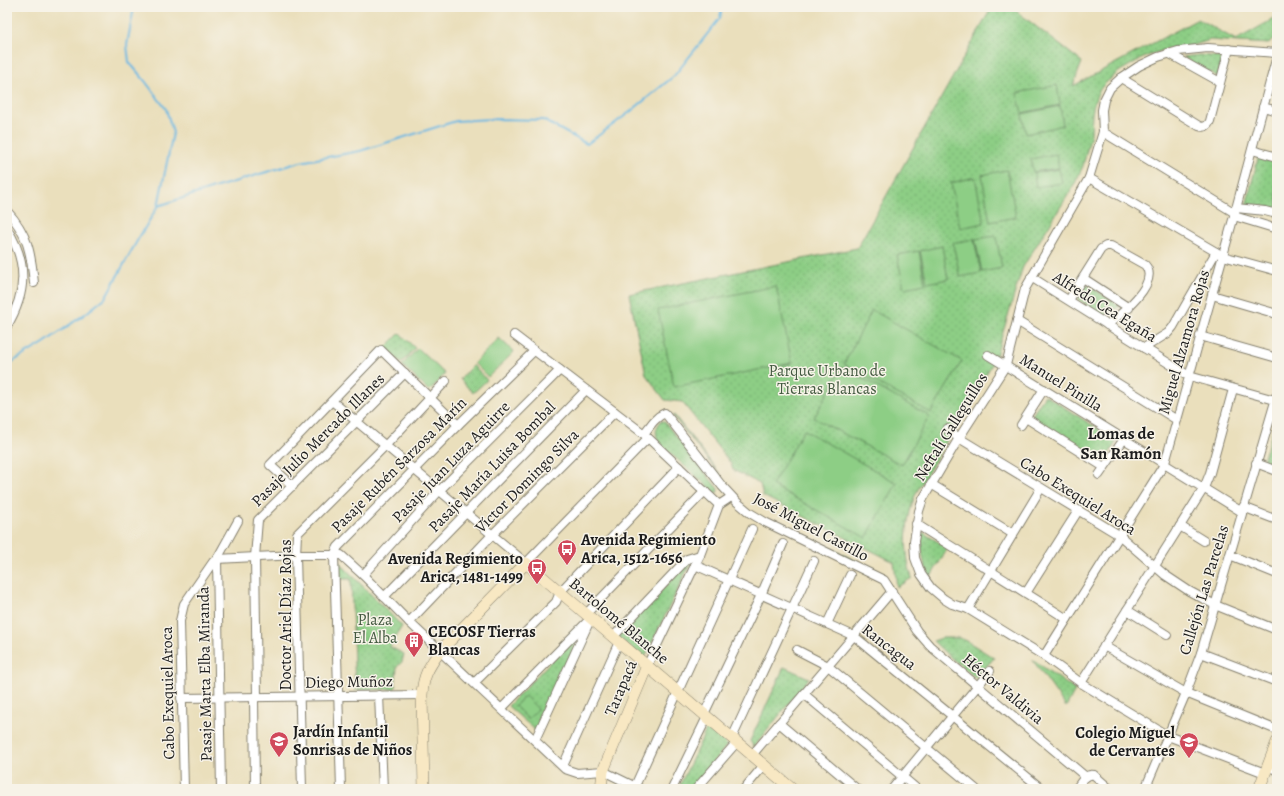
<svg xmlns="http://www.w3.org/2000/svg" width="1284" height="796" viewBox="0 0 1284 796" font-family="Alegreya,serif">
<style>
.grass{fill:url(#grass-dots);stroke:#547550}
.garden{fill:#8dce85;stroke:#547550}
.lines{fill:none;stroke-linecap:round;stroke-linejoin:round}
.stream{stroke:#68b8e3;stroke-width:2}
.street-casing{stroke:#837e6c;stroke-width:10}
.secondary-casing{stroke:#837e6c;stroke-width:12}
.street{stroke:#fff;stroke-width:8}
.secondary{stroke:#f8e8c3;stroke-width:11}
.labels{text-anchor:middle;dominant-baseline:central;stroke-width:3;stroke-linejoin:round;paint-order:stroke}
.street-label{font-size:16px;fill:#1c1c1c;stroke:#f7f3e8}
.park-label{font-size:16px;fill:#445a41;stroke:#f7f3e8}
.poi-label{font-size:16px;font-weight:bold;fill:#1c1c1c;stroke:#f7f3e8;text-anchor:start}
.neighbourhood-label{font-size:17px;font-weight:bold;fill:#1c1c1c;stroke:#f7f3e8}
</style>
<defs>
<pattern id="grass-dots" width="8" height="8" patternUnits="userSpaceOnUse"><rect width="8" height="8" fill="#8dce85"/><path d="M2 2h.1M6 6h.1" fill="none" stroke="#79b072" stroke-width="1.8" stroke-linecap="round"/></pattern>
</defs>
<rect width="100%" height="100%" fill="#f7f3e8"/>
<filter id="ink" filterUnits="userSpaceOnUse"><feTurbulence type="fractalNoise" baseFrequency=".025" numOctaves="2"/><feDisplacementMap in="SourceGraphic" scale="8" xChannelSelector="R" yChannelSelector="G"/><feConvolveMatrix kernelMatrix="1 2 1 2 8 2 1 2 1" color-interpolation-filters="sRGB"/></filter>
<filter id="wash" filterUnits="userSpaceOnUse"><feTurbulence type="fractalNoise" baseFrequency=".012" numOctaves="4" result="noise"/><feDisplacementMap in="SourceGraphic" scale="16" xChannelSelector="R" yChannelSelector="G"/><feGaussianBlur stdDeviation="0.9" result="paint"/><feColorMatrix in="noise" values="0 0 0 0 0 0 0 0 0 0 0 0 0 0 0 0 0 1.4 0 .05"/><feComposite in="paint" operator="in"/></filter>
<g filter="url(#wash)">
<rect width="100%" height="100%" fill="#eadfbc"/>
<g class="grass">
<path d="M992 7H1011L1082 62 1073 86 1198 19 1236 40 1277 17C1277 27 1279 39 1268 44L1210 40 1191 46 1168 49 1152 54 1137 61 1120 71 1108 81 1101 88 1097 95 1094 103 1092 114 1091 134 1083 166 1078 177 1073 187 1023 267 1019 279 995 359 916 493C905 521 903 549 912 578L897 587 894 562 763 496 760 484 733 470 731 464 725 456 682 402 665 400 646 375 629 294 857 248Z"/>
<path d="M1199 55 1219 57 1221 60 1218 77 1183 57Z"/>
<path d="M1259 154 1277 159V209L1264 206H1246Z"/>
<path d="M1086 284 1120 306 1108 315H1103L1079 300V296Z"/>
<path d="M400 333 415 348 401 363 385 348Z"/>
<path d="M473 365 487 380 473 393 460 379Z"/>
<path d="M1045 395 1117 441 1103 463 1031 417Z"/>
<path d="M674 415 720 474V475L673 416Z"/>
<path d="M1277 418V466L1263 460Z"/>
<path d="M661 421H664L718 489 717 493 714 492 661 445C655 437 654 429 661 421Z"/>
<path d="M781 524 879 572V574L781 525Z"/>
<path d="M922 532 948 548 930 578C922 563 921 548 922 532Z"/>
<path d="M336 559 402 626 390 647 404 654 402 662 397 667 395 689 355 690 351 579H337Z"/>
<path d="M691 562 644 659 618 637 687 563Z"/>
<path d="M583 628 536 731 508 706Z"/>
<path d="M942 638H960L967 641 994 658 976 678 950 657 933 641Z"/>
<path d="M1032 659 1075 690 1066 707Z"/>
<path d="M784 667 809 678 754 747 750 741Z"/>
<path d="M708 726 727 745 692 789H678Z"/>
</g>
<g class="garden">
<path d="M1057 85 1060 105 1022 113 1017 93Z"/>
<path d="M1060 106 1063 125 1026 134 1022 114Z"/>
<path d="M1056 154 1059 168 1033 172 1031 159Z"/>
<path d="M1059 169 1062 183 1036 187 1034 173Z"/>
<path d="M1007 170 1016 217 990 222 982 175Z"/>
<path d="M975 177 984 223 960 228 951 183Z"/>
<path d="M996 236 1002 268 982 272 975 239Z"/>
<path d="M974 239 981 273 960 277 953 243Z"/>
<path d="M942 246 948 279 927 283 920 251Z"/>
<path d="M919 251 925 284 904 288 897 255Z"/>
<path d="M776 286 792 363 674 387 658 310Z"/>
<path d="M872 310 962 361 931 413 844 364Z"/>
<path d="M499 338 514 352 488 377 474 363Z"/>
<path d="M418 348 445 374 429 391 402 365Z"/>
<path d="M842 367 929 416 902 465 814 418Z"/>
<path d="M804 430 897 483 866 538 772 485Z"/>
<path d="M525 696 538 709 528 719 515 706Z"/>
</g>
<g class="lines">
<g class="stream">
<path d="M158 206 217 187 300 162 360 151 456 121 491 119 543 120 587 144 630 112 674 76 720 18 722 7"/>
<path d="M7 365 44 343 85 314 105 298 137 241 158 206 173 133 166 109 145 81 129 62 127 45 134 7"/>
</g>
</g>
</g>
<g filter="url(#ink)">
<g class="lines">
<g class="street-casing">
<g id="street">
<path d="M1168 53 1220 82"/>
<path d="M1121 78 1199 126C1204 128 1208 126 1210 121L1229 49"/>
<path d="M1263 107 1277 111"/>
<path d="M1103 132 1235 213"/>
<path d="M1252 150 1277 157"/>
<path d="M1089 178 1223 256 1277 271"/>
<path d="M1236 208 1265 211 1277 214"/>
<path d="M7 211C28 234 31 253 34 283"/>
<path d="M1234 216 1277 229"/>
<path d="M7 229C28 262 27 293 7 326"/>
<path d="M1031 277 1189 376 1275 400"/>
<path d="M1083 278 1129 308"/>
<path d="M1212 295 1277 314"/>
<path d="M1069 300 1101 249 1106 246H1111L1145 265C1161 283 1120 315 1107 325"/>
<path d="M1017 321 1177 420"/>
<path d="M514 335 644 434 719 505"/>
<path d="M1200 336 1277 358"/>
<path d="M1144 348 1168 333 1173 327 1216 252"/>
<path d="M988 355 1242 512"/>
<path d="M332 401 526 563 648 438"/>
<path d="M1026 418 1104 467"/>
<path d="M1021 425 1044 389"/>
<path d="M947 429 959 438 1119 535 1165 575 1189 591 1215 605 1277 630"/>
<path d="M644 434C650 426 655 417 665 413L722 486 737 502 750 513 765 522 884 580 917 631 930 646 1086 777"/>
<path d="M1256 463 1277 471"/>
<path d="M1099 475 1124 439"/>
<path d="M931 484 1013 534"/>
<path d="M293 486 270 465 381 350 458 425"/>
<path d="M1243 507 1277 520"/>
<path d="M916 524 1067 619"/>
<path d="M1180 526 1204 541"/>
<path d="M1230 555 1277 574"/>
<path d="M217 559 296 555H341L363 575 409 622 565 769 577 773 603 771 640 789"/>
<path d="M217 559 221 789"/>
<path d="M695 565 854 636 1042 789"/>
<path d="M363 575 439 491 560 370"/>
<path d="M1026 593 1078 511"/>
<path d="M384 597 586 390"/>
<path d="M968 609 1041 488"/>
<path d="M1127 610 1167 635"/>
<path d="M586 614 705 491"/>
<path d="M409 622 492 535 615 412"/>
<path d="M827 624 850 575"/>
<path d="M613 637 687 559 700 555"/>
<path d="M1104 646 1186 693 1277 730"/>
<path d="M797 650 828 666 976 789"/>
<path d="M1201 653 1277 682"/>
<path d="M1044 656 1165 463 1234 216 1277 56"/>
<path d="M647 666 700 555 719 505 731 497"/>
<path d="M474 683 556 602 560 592 679 467"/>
<path d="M1081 683 1204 488 1210 473 1233 389"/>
<path d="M804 694 917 789"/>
<path d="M379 695 383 789"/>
<path d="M254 697 255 789"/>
<path d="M257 697 255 557 258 520 405 373"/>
<path d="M181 698 422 695"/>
<path d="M502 708 586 623"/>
<path d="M704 714 761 595 783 544"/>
<path d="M779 723 857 789"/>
<path d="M732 738 814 561"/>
<path d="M535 740 591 618"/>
<path d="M752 755 892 591"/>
<path d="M563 766 619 642"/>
<path d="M1268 767 1277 770"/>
<path d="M1265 773 1168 736 1081 683 1044 656 968 609 952 604 944 599 931 588 921 574 915 558 914 541 919 511 923 499 959 438 1006 365 1025 289 1089 178 1103 132 1102 110 1104 100 1110 88 1121 78 1139 66 1158 57 1178 51 1208 48 1277 53"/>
<path d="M635 786 752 529"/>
<path d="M184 789 180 621 184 604 213 562 217 559 238 521"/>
<path d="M302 789 296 555 297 534 385 446 446 381"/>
<path d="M341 789 334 555 338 547 458 425 534 351"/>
<path d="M672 789 707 717"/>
<path d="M696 789 737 742"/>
<path d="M744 789 764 765"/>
<path d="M892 789 990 671"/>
<path d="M1076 789C1081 783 1085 773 1094 775L1110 789"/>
<path d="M1145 789 1186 693 1201 653 1277 395"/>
</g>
</g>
<g class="secondary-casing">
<g id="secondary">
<path d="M424 789 422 695C423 675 429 667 440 651L526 563 792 789"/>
<path d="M601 789 603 771 647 666"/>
<path d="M1259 789 1277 742"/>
</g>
</g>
<use href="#street" class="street"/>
<use href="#secondary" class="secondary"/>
</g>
</g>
<defs>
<g id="bus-pin" transform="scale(1)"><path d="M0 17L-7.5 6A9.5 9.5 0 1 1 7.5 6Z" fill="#d1495b" stroke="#f7f3e8"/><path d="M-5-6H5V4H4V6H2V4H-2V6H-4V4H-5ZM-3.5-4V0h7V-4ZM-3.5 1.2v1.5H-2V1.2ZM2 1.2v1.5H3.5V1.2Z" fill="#fff"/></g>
<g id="building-pin" transform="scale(1)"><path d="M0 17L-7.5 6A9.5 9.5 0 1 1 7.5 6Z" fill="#d1495b" stroke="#f7f3e8"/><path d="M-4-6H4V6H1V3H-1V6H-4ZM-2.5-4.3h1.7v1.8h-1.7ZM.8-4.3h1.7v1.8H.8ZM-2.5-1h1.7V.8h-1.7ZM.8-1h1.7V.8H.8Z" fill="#fff"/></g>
<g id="school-pin" transform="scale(1)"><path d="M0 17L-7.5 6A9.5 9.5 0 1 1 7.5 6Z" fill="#d1495b" stroke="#f7f3e8"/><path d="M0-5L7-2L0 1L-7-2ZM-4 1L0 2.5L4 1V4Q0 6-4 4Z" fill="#fff"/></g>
</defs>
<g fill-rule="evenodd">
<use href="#bus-pin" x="567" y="549"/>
<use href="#bus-pin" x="537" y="568"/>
<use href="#building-pin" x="414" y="641"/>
<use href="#school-pin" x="279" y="741"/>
<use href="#school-pin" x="1189" y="742"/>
</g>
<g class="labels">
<g class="street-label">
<text transform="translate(1105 307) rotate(32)">Alfredo Cea Egaña</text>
<text transform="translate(1184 342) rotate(-74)">Miguel Alzamora Rojas</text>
<text transform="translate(1061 383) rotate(32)">Manuel Pinilla</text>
<text transform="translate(951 427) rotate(-58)">Neftalí Galleguillos</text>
<text transform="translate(318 440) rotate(-45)">Pasaje Julio Mercado Illanes</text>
<text transform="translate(451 462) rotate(-46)">Pasaje Juan Luza Aguirre</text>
<text transform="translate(399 465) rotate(-45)">Pasaje Rubén Sarzosa Marín</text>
<text transform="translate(492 467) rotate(-46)">Pasaje María Luisa Bombal</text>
<text transform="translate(527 481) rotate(-45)">Víctor Domingo Silva</text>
<text transform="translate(1078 496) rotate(32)">Cabo Exequiel Aroca</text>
<text transform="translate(811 527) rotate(28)">José Miguel Castillo</text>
<text transform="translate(1204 590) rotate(-73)">Callejón Las Parcelas</text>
<text transform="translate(286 615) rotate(-90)">Doctor Ariel Díaz Rojas</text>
<text transform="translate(619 621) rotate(40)">Bartolomé Blanche</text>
<text transform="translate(889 647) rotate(38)">Rancagua</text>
<text transform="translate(205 674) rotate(-91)">Pasaje Marta Elba Miranda</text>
<text transform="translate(349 682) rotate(-1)">Diego Muñoz</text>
<text transform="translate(621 688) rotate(-67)">Tarapacá</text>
<text transform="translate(1003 689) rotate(40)">Héctor Valdivia</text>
<text transform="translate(168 693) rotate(-91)">Cabo Exequiel Aroca</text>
</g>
<g class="park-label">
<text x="827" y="371">Parque Urbano de<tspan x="827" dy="18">Tierras Blancas</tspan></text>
<text x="375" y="620">Plaza<tspan x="375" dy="18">El Alba</tspan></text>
</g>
<g class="poi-label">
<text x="581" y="540">Avenida Regimiento<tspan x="581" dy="18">Arica, 1512-1656</tspan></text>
<text x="523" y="559" text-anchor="end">Avenida Regimiento<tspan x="523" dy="18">Arica, 1481-1499</tspan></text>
<text x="428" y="632">CECOSF Tierras<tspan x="428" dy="18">Blancas</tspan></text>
<text x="293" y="732">Jardín Infantil<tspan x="293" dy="18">Sonrisas de Niños</tspan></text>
<text x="1175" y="733" text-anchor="end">Colegio Miguel<tspan x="1175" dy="18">de Cervantes</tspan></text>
</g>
<g class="neighbourhood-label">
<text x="1121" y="433">Lomas de<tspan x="1121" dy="20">San Ramón</tspan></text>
</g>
</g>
<rect width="1284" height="796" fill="none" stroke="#f7f3e8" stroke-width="24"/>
</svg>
